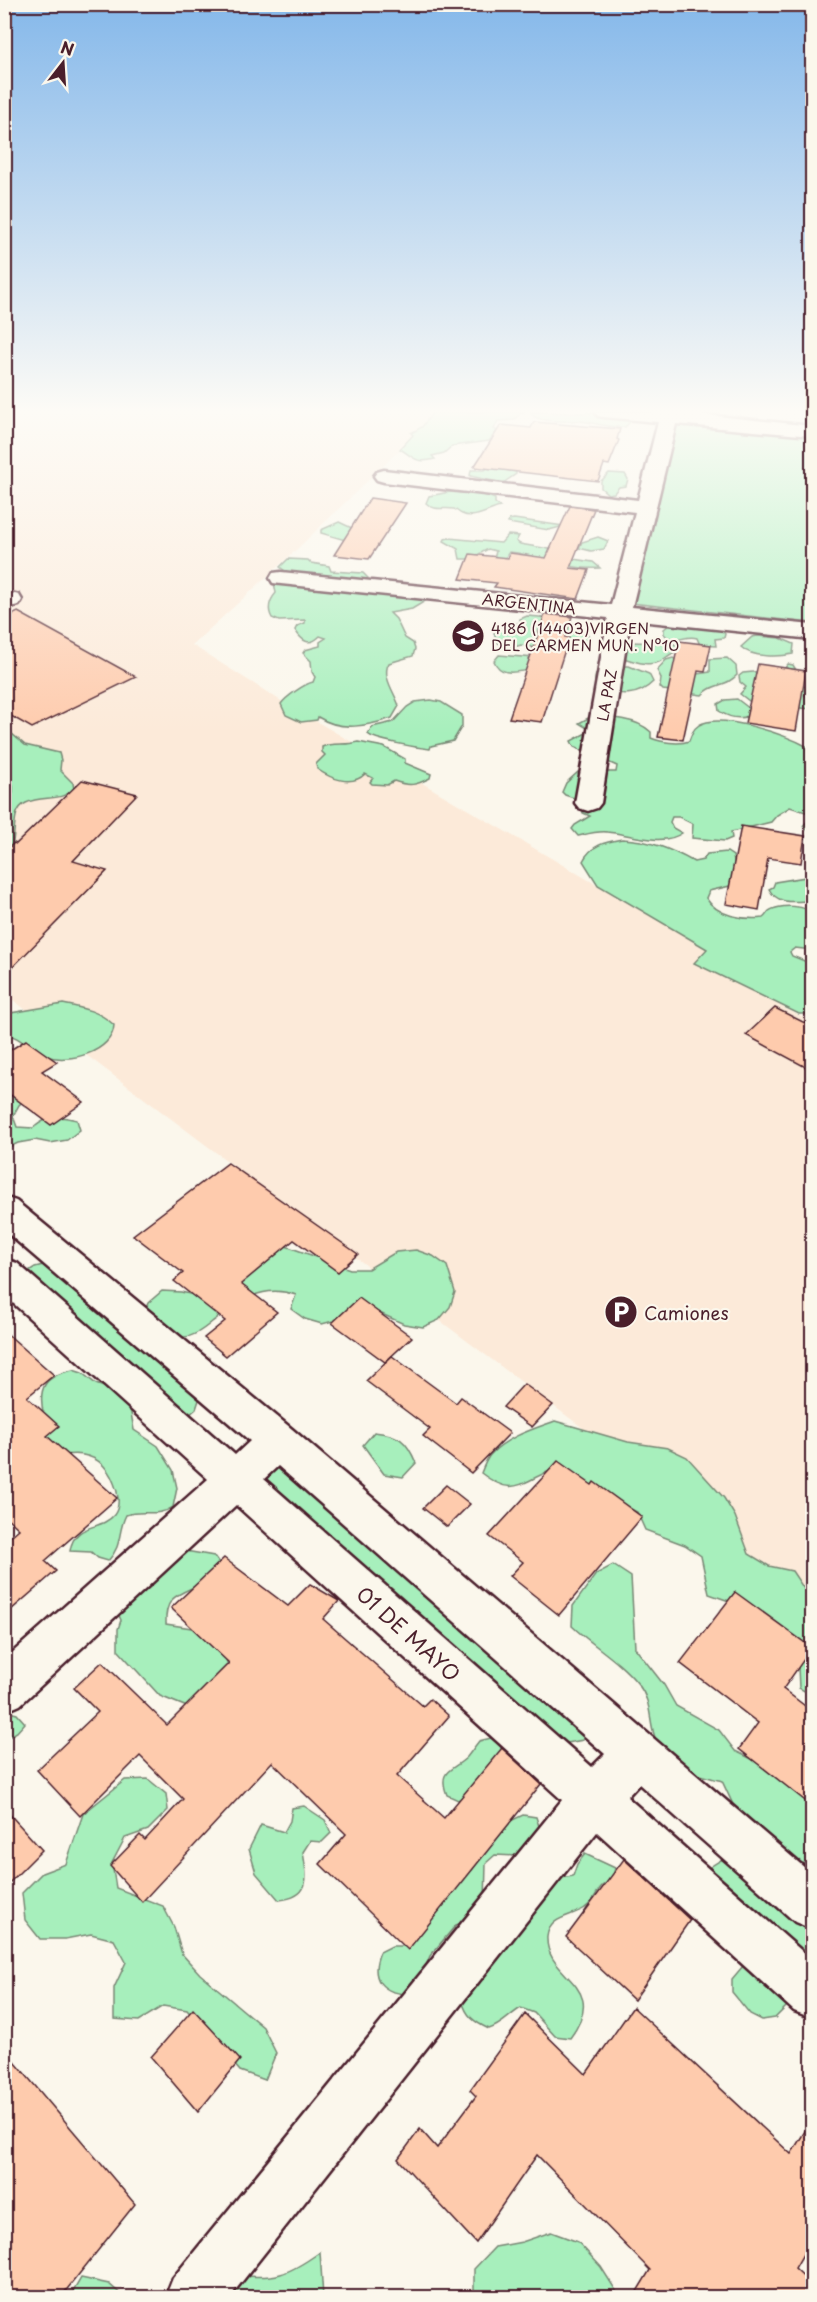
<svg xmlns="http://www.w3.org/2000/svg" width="817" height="2302" viewBox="0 0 817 2302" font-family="'Playpen Sans',sans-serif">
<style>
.built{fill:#fcead9}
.green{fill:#a7efbc;stroke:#788774;stroke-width:1.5}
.building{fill:#fecbad;stroke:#4a1f2b;stroke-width:1.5}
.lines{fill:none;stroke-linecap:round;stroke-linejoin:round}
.minor-casing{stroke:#4a1f2b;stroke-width:5}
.minor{fill:#fbf7ec;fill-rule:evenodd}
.labels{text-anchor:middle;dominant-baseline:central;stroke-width:4.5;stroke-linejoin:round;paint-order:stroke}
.far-street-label{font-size:15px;fill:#4a1f2b;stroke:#fbf7ec}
.far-poi-label{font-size:15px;fill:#4a1f2b;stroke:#fbf7ec;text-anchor:start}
.poi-label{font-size:18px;fill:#4a1f2b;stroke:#fbf7ec;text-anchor:start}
.near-street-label{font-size:21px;fill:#4a1f2b;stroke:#fbf7ec}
</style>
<rect width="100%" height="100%" fill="#fbf7ec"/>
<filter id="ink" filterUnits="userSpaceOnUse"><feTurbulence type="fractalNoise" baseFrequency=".0167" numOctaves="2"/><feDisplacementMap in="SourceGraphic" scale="12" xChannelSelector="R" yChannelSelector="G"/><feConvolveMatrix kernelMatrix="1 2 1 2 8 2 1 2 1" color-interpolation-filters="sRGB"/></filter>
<g filter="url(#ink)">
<path class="built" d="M4 412H439L294 552 192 645 278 699 707 949 695 963 812 1022V1600L5 994Z"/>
<g class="green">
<path d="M433 412H523L513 420 498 421 494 429 497 431 489 441 452 446 444 453 432 456 435 459C415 464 414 457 400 449L413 435 411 433 422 427Z"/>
<path d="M531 412 593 413 631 421 625 427C609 428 596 423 581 421 566 420 542 424 531 414Z"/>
<path d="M673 423 812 432V623L631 603Z"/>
<path d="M488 467 516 472V474L503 483 470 476 471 470H485Z"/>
<path d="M609 473 625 474 628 479 626 486 619 487 614 493 608 494 601 488V481Z"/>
<path d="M450 492 485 495 495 499V503L500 507C488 510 474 520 462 514 459 513 457 510 454 509 443 507 435 512 426 503L429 496Z"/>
<path d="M514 519 564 526 549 530 508 523 509 520Z"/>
<path d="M339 522 354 529 345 540 321 533V530Z"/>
<path d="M508 535 519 536 516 541 520 544 555 550 573 559 593 562 600 568C566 571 540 554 509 552L503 561 494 559 496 551 488 549 470 559H460L458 549 444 541 445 539 449 538 501 543Z"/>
<path d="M598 537 608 541 604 549 591 551 579 548 582 542Z"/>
<path d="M288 559 308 560 311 563 329 566 331 571 363 573 368 578 366 581C389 586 411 578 427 600L412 609 390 613 396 619 405 638 413 643 415 649 413 656 389 663C381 676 395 693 399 706L392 718C368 726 341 732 318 717L317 720 301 722 286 715 281 704C286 697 304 684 313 682L315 677 312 672 311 661 303 653 305 650 320 646V642L326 638 320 636C309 647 302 641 295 630L297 626 305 623V620L279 621 272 618C267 609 270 600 276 593L273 578 277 572 285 571 280 567Z"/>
<path d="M527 616C542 617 587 621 589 638L585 643 570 647 537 648 521 645 511 648 498 643 494 633C500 620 508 625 520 623V619Z"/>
<path d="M682 624 721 629 725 634 724 638 715 639 716 646 700 645 697 638C684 634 676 646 664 634V629L669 625Z"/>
<path d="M758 636 780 638 794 644 793 654C779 657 752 658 741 647L752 637Z"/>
<path d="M628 642 671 643 682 647 680 651C670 652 667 658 659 662 647 667 631 660 620 657L621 644Z"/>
<path d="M499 655 535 658 533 670C519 670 502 679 494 661Z"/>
<path d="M673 658 697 674 710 672V659L727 658 736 666 737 675C725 688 714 682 702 695L663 690 660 687 661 678 657 670 666 660Z"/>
<path d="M788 664 793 665 796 670 795 683 812 689 810 694 805 695 812 704V709L753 704 740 694 746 687 740 682 739 676 743 673 784 669Z"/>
<path d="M607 666H629L649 674 653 682C637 698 620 694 600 691 593 684 594 678 598 669Z"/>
<path d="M737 699 750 709 749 716C738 720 728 717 719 711L718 704 725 700Z"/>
<path d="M431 700 441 702 462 715V726L453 741 431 746 430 749C420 748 373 740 368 734L372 727 393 722 407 707 415 702Z"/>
<path d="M590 717C609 717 637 718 651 732V738C660 742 679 745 689 741 691 735 693 729 699 725 721 712 786 735 808 747L807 752 812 755V834L803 826 811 817 809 813 790 807 777 815 771 822 731 832 732 838 725 841 692 838 693 824 679 817H672L670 822 673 828 682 833C663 847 630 834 607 832 598 831 587 834 578 836L572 829 575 825 590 816 583 813 580 800 565 795 562 792 566 783 578 772H616L617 766 574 747 571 741 588 732 589 729 579 723Z"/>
<path d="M5 732 12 734 25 745 59 753 61 760 60 770 73 783 74 790C59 802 42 795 26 803 7 812 21 841 5 861V802L13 793V786L5 779Z"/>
<path d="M358 742 384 747 405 759V763L431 774 430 778C416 785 410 787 394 781L387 785 372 784 370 782 373 778 365 774C352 787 331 779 317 769L316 764 325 755 322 752V747C333 742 346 746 358 742Z"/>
<path d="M622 839C649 840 671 849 694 862L703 860 707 854 727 852 733 856 737 875 734 885 709 891 706 898C717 916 743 920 763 918 766 916 767 913 769 911 778 904 809 904 812 916 815 926 812 940 812 950L795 948 790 952 792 956 812 964V991L809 996 810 1008 808 1014H799L694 963 707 949 598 885 583 861C591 845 605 842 622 839Z"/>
<path d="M812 876V901C796 901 778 906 769 889L773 887 775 882Z"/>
<path d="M63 1004C83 1008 99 1011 114 1025 113 1052 68 1064 46 1056 30 1051 21 1036 5 1034V1014Z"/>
<path d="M13 1090 30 1095 19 1105 13 1116 17 1127 33 1128C49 1115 57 1115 77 1120L80 1130 67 1140 50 1143 35 1140 18 1143 5 1149V1103Z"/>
<path d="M283 1245 350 1269H368L396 1252 416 1250 433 1256 447 1266 455 1292 450 1307 439 1320 423 1327 404 1324 373 1310 322 1324 305 1319 291 1309 296 1295C262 1283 238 1302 212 1322 205 1328 193 1337 184 1337 168 1338 155 1326 142 1318L148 1303 162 1291 181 1292 198 1296Z"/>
<path d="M43 1265 60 1269 201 1394 196 1409 189 1415 27 1272 35 1267Z"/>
<path d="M73 1370 82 1373 96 1384 128 1396 134 1430 158 1446 173 1470 177 1488 173 1507C157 1518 143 1509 126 1515 117 1533 123 1545 108 1561L98 1558 91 1552 70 1551C74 1522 101 1531 114 1515 121 1506 118 1492 114 1483 95 1432 41 1462 5 1473L44 1416C37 1388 44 1376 73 1370Z"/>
<path d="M555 1421 628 1442 668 1448 687 1457 724 1498 735 1516 749 1554 769 1566 792 1571 804 1589 812 1592V1695L799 1688 798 1667 729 1601 709 1594 701 1556 685 1545 645 1530 637 1512 552 1470C519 1483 514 1498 481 1473 483 1468 486 1460 490 1455 506 1437 533 1429 555 1421Z"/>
<path d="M374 1432C399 1435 406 1439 416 1463L403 1477 384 1474 363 1445Z"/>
<path d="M281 1463 590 1717 583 1740 562 1744 254 1488Z"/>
<path d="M180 1550 214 1556 219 1563C215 1569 210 1578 204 1582 183 1594 164 1593 166 1624L198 1629 223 1649 229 1670 192 1709 160 1696 118 1650V1629L121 1620 110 1596Z"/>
<path d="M613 1565 631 1577 635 1648 664 1685 676 1706 719 1730 735 1751 760 1763 812 1782V1857L807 1864 784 1858 743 1826 722 1781C686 1771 660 1769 652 1726 649 1710 649 1698 638 1684 620 1661 593 1646 572 1626L573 1606 596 1574Z"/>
<path d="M5 1711 17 1714 25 1723 17 1732 5 1739Z"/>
<path d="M491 1738 501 1746 502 1762 468 1794 458 1800 447 1795C437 1769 453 1771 467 1757 471 1752 475 1746 479 1741Z"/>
<path d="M148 1779 166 1794 168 1810 148 1830 125 1838 112 1863 116 1888 163 1906 174 1927 182 1954 200 1974 263 2027 276 2053 265 2080 240 2071 187 2010 163 2006 139 2021 114 2019V1988L126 1962 114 1940 91 1934 65 1939H40L25 1920 22 1893 42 1873 66 1864 83 1814 125 1780Z"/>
<path d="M304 1806 325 1820 331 1833 322 1842 310 1841 303 1852C307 1877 312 1897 279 1900L256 1873 249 1849 261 1825 284 1832 290 1821 292 1808Z"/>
<path d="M523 1815 536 1817 541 1832 520 1856 495 1855 486 1863 485 1903 468 1921 456 1925 430 1956 418 1984 410 1994C382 1994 369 1979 380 1952L392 1946H405L460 1875 472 1870 502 1825Z"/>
<path d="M731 1853 790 1877 812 1890V1960L789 1950 702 1875C710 1864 721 1862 731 1853Z"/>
<path d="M585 1854 615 1868C614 1871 614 1874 613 1877 610 1882 606 1883 602 1886 596 1892 593 1903 585 1908 572 1917 549 1916 547 1937 545 1979 611 1983 570 2038L555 2036 534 2013 521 2008C509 2015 502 2025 489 2029 474 2022 466 2016 462 2000L486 1967 498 1959 506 1950 499 1924 548 1880 573 1876 577 1864Z"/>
<path d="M748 1960 793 2000 775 2018 762 2020 750 2014 732 1992V1979Z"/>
<path d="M551 2232 578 2242 601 2267 620 2297H474V2269L495 2247 522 2242Z"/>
<path d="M320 2252 323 2297 210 2298 235 2275C275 2280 288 2275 320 2252Z"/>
<path d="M81 2278 109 2284 124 2297H70Z"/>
</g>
<g class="building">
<path d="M534 422 620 429 617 439 619 440 609 465 604 464 598 481 474 467 501 425 531 428Z"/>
<path d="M370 498 406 503 369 559 334 555Z"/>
<path d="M570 506 594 509 570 568 589 570 578 599 494 587 497 583 460 579 470 554 508 558 510 553 546 558Z"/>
<path d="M18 612 136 677 32 728 4 712V619Z"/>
<path d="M545 614 572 617 565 637H569L542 722 509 718Z"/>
<path d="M679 641 711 645 705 672 698 671 683 740 658 737Z"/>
<path d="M758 664 806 671 796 731 745 723Z"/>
<path d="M82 780 137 794 73 861 107 871 4 976V852L14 843 16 844Z"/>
<path d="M741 826 805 836 801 863 768 858 759 910 726 904Z"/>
<path d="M775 1008 813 1027V1071L746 1035Z"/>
<path d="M26 1040 57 1062 42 1071 84 1102 51 1125 4 1090V1054Z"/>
<path d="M228 1163 358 1254 338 1272 294 1240 241 1284 277 1312 226 1356 204 1338 225 1321 174 1281 183 1273 133 1235Z"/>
<path d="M359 1298 412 1337 385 1362 332 1323Z"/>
<path d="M4 1331 54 1375 27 1397 59 1426 47 1436 117 1498 45 1561 56 1571 4 1616V1542L19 1529 4 1515Z"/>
<path d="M392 1356 456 1403 461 1397 510 1433 471 1473 423 1436 430 1429 366 1381Z"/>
<path d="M524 1384 553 1405 532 1427 503 1407Z"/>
<path d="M558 1461 592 1485 594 1482 642 1517 559 1615 510 1576 523 1562 489 1536Z"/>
<path d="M446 1485 470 1504 447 1527 423 1508Z"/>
<path d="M224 1558 288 1606 310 1584 339 1601 323 1619 423 1706 430 1699 449 1716 397 1776 444 1818 502 1748 541 1784 408 1950 320 1864 346 1834 272 1762 142 1902 110 1866 140 1835 145 1840 183 1799 140 1756 80 1816 37 1770 98 1712 74 1688 102 1662 167 1725 229 1663 171 1608Z"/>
<path d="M735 1592 812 1648 783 1689 813 1712V1807L739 1749 758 1723 680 1663Z"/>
<path d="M4 1808 42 1850 4 1888Z"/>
<path d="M624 1859 690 1920 634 2000 566 1937Z"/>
<path d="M633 2007 791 2154 813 2118V2237L795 2268 813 2285V2298H633L650 2270 537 2155 476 2243 398 2159 420 2129 437 2148 476 2096 470 2090 525 2014 586 2074Z"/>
<path d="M193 2009 240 2060 198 2112 151 2057Z"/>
<path d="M4 2049 135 2204 60 2298H4Z"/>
</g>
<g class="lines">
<g class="minor-casing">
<g id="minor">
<path d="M595 412H679L812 426V436L676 424 632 607 812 625V639L630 620 601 803 597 808 588 811 579 808 575 803 608 618 281 584 273 583 270 578 273 573 281 572 611 605 635 512 384 482 377 480 374 476 377 472 384 470 638 500 658 422 604 417 598 416Z"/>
<path d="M11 593 19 595 22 600 19 605 4 608V595Z"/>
<path d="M4 1197 16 1201 292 1429 812 1874V1929L795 1922 639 1784 627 1797 812 1960V2018L794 2011 597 1832 229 2298H165L173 2278 562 1800 236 1505 20 1705 4 1712V1660L208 1479 4 1295V1259L17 1263 235 1455 250 1441 4 1230ZM278 1466 605 1754 592 1767 264 1479Z"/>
</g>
</g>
<use href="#minor" class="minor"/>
</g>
</g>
<linearGradient id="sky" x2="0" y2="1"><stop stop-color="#85b8ea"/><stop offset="0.56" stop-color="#fdfbf6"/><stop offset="1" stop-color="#fdfbf6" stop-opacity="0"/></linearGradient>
<rect width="817" height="734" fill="url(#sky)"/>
<defs>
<g id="school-disc" transform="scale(1.725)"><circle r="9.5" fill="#4a1f2b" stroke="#fbf7ec"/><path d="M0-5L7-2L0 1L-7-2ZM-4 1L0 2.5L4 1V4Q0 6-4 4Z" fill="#fff"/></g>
<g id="parking-disc" transform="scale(1.725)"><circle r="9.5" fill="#4a1f2b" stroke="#fbf7ec"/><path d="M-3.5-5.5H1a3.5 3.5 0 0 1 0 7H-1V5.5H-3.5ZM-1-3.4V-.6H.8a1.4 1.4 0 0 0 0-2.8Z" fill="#fff"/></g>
</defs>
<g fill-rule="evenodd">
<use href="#school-disc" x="468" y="636"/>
<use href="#parking-disc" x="621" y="1312"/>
</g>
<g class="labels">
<g class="far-street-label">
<text transform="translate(529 603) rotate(6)">ARGENTINA</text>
<text transform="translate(606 695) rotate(-80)">LA PAZ</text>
</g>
<g class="far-poi-label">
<text x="491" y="627">4186 (14403)VIRGEN<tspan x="491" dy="17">DEL CARMEN MUN. Nº10</tspan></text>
</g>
<g class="poi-label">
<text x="644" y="1312">Camiones</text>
</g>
<g class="near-street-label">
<text transform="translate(409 1633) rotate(42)">01 DE MAYO</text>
</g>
</g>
<rect width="817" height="2302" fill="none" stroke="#fbf7ec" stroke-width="24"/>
<rect x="12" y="12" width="793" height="2278" fill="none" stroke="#4a1f2b" stroke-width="2" filter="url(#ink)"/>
<g transform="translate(63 63) rotate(17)" stroke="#fbf7ec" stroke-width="4.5" paint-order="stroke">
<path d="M0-4.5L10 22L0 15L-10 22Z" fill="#4a1f2b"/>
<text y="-9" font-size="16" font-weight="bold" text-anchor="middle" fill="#4a1f2b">N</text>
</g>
</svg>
